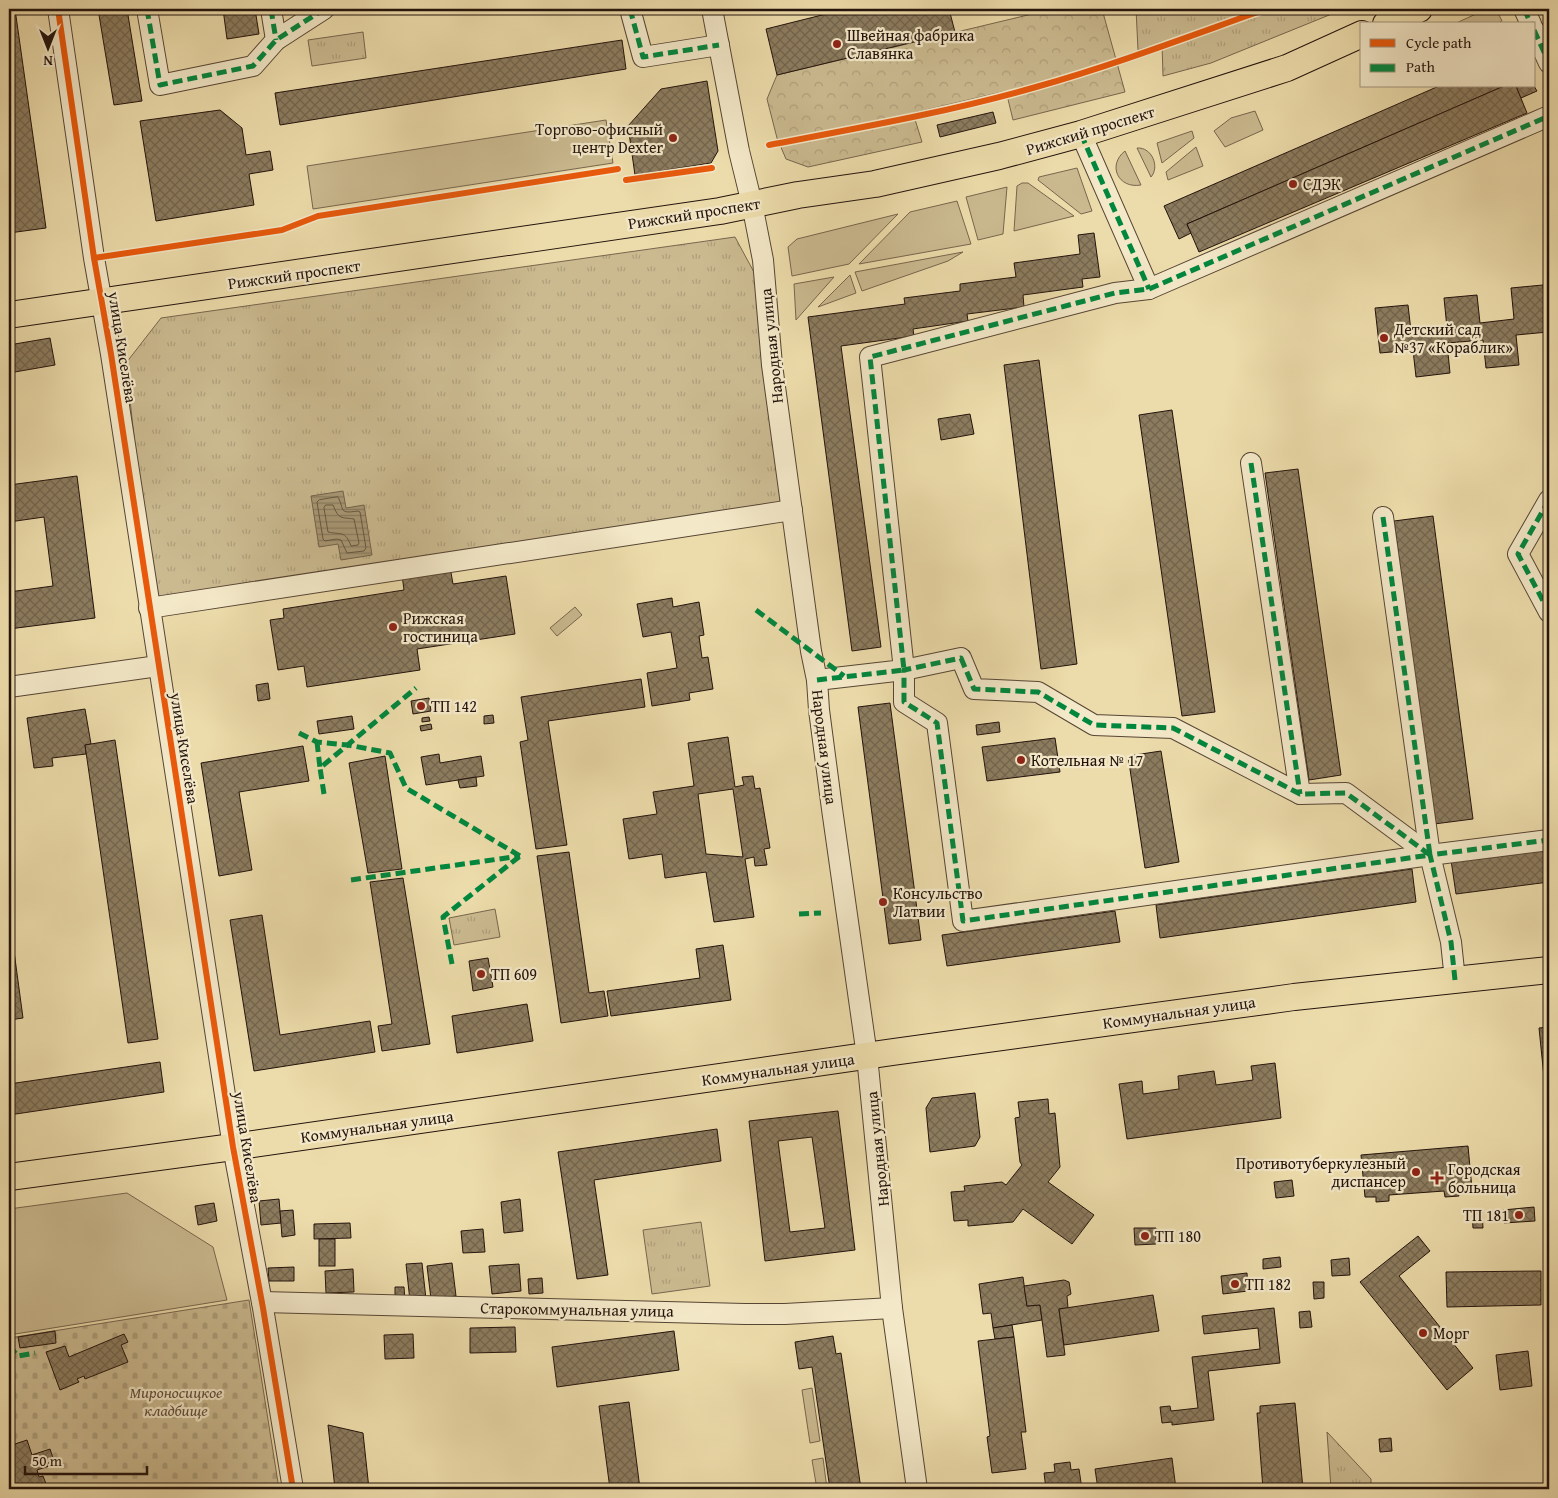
<svg xmlns="http://www.w3.org/2000/svg" width="1558" height="1498" viewBox="0 0 1558 1498" font-family="'Gentium Book Plus',serif">
<style>
.green{fill:#cbba90;stroke:#77664e}
.forest{fill:url(#forest-crowns);stroke:#77664e}
.cemetery{fill:url(#cemetery-stones);stroke:#77664e}
.park{fill:url(#park-tufts);stroke:#77664e}
.water{fill:url(#water-rules);stroke:#73634b}
.lines{fill:none;stroke-linecap:round;stroke-linejoin:round}
.shore{stroke:#665640;stroke-width:1}
.building{fill:url(#building-cross-hatch);stroke:#23130c;fill-rule:evenodd}
.minor-casing{stroke:#564534;stroke-width:22}
.major-casing{stroke:#23130c;stroke-width:28}
.minor{stroke:#f3e8c8;stroke-width:20}
.major{stroke:#eddcab;stroke-width:26}
.quiet{stroke:#00873e;stroke-width:5;stroke-dasharray:10 5;stroke-linecap:butt}
.cycleway-casing{stroke:#f3e8c8;stroke-width:9}
.cycleway{stroke:#e8590c;stroke-width:6}
.poi-dot{fill:#8f2418;stroke:#f3e8c8;stroke-width:2}
.labels{text-anchor:middle;dominant-baseline:central;stroke-width:4.5;stroke-linejoin:round;paint-order:stroke}
.poi-label{font-size:16px;fill:#23130c;stroke:#f3e8c8;text-anchor:start}
.street-label{font-size:16px;fill:#23130c;stroke:#f3e8c8}
.park-label{font-size:16px;font-style:italic;fill:#5e4d3a;stroke:#f3e8c8}
</style>
<defs>
<pattern id="forest-crowns" width="20" height="18" patternUnits="userSpaceOnUse" patternTransform="scale(1.25)"><rect width="20" height="18" fill="#cbba90"/><path d="M2 6a3 3 0 1 1 6 0M12 15a3 3 0 1 1 6 0" fill="none" stroke="#ae9f7b"/></pattern>
<pattern id="cemetery-stones" width="16" height="16" patternUnits="userSpaceOnUse" patternTransform="scale(1.25)"><rect width="16" height="16" fill="#cbba90"/><path d="M2 7V4a2 2 0 0 1 4 0v3zM10 15v-3a2 2 0 0 1 4 0v3z" fill="#ae9f7b"/></pattern>
<pattern id="park-tufts" width="24" height="20" patternUnits="userSpaceOnUse" patternTransform="scale(1.25)"><rect width="24" height="20" fill="#cbba90"/><path d="M3 7l-1-3M5 7V3M7 7l1-3M15 17l-1-3M17 17v-4M19 17l1-3" fill="none" stroke="#ae9f7b"/></pattern>
<pattern id="water-rules" width="6" height="5" patternUnits="userSpaceOnUse" patternTransform="scale(1.25)"><rect width="6" height="5" fill="#a89875"/><path d="M0 2.5h6" fill="none" stroke="#887b5e"/></pattern>
<pattern id="building-cross-hatch" width="8" height="8" patternUnits="userSpaceOnUse" patternTransform="scale(1.25)"><rect width="8" height="8" fill="#8c7c5f"/><path d="M0 0l8 8M0 8l8-8" fill="none" stroke="#72644d"/></pattern>
</defs>
<rect width="100%" height="100%" fill="#eddcab"/>
<filter id="stains"><feTurbulence type="fractalNoise" baseFrequency=".004" numOctaves="4"/><feColorMatrix values="0 0 0 0 .2 0 0 0 0 .09 0 0 0 0 .02 0 0 0 .5 -.17"/></filter>
<radialGradient id="worn" r=".72"><stop offset=".6" stop-color="#630" stop-opacity="0"/><stop offset="1" stop-color="#630" stop-opacity=".3"/></radialGradient>
<g class="green">
<path d="M1487 9H1496L1502 21 1496 24H1454Z"/>
<path d="M1255 111 1263 130 1225 147 1214 131 1231 118Z"/>
<path d="M606 120 613 163 313 209 307 166Z"/>
<path d="M1192 131 1194 138 1162 163 1157 143Z"/>
<path d="M1196 147 1203 166 1168 180 1166 172Z"/>
<path d="M1137 148C1152 147 1160 167 1151 177Z"/>
<path d="M1125 151 1141 185C1118 189 1107 165 1125 151Z"/>
<path d="M1077 168 1092 211 1081 214 1038 180 1039 177Z"/>
<path d="M1022 183H1028L1074 216 1014 231 1017 186Z"/>
<path d="M1007 187 1003 234 978 240 966 197Z"/>
<path d="M957 201 971 244 859 264 910 212Z"/>
<path d="M898 214 849 264 792 276 788 247 797 239Z"/>
<path d="M963 252 948 261 862 291 855 272Z"/>
<path d="M850 275 856 293 818 307Z"/>
<path d="M834 277 796 320 794 284Z"/>
<path d="M575 607 582 615 557 636 550 628Z"/>
<path d="M127 1193 213 1247 227 1300 9 1335V1209Z"/>
<path d="M812 1388 820 1441 810 1443 802 1390Z"/>
<path d="M823 1458 827 1489H817L812 1460Z"/>
</g>
<path class="forest" d="M1053 9H1102L1125 92 1013 120 1006 91 913 113 922 142 808 167 786 159 777 138 767 99 777 75Z"/>
<path class="cemetery" d="M249 1300 279 1489H9V1338Z"/>
<g class="park">
<path d="M1136 9H1344L1211 63 1163 76 1162 43 1138 50Z"/>
<path d="M363 32 366 58 312 66 308 40Z"/>
<path d="M735 237 755 274 781 507 152 602 126 363 161 318Z"/>
<path d="M495 909 500 937 454 945 449 918Z"/>
<path d="M701 1222 710 1286 652 1294 643 1230Z"/>
<path d="M1327 1432 1371 1479V1489H1331Z"/>
</g>
<path class="water" d="M343 491 346 508 364 505 372 555 341 560 338 544 319 547 311 496Z"/>
<g class="lines">
<g class="shore">
<path d="M338 497C345 510 338 514 358 511L360 512 366 548 364 551 347 553 341 540 337 539 325 541 323 539 317 502 319 500Z"/>
<path d="M326 505H333C339 520 341 517 354 519L359 543 358 545 351 546C345 530 341 535 328 532L324 508Z"/>
</g>
</g>
<g class="building">
<path d="M9 9H15L46 228 9 233Z"/>
<path d="M98 9H127L142 101 114 105Z"/>
<path d="M223 9H255L259 34 227 39Z"/>
<path d="M846 9H949L955 32 777 75 766 29Z"/>
<path d="M622 40 626 69 280 125 275 93Z"/>
<path d="M707 81 718 151 711 163 635 175 628 126 661 89Z"/>
<path d="M1439 86H1504L1187 224 1191 233 1179 239 1164 206Z"/>
<path d="M1504 86H1516L1527 113 1199 252 1187 224Z"/>
<path d="M1516 86H1534L1537 91 1521 98Z"/>
<path d="M220 110 242 128 246 155 270 151 273 170 249 174 254 205 156 221 140 121Z"/>
<path d="M993 112 996 123 940 137 937 125Z"/>
<path d="M1094 233 1100 277 1082 279 1083 287 1023 295 1024 307 967 314 968 321 913 329 914 336 841 346 881 647 852 651 808 317 905 304 904 298 960 291V284L1016 277 1014 263 1080 254 1078 235Z"/>
<path d="M1543 285 1548 332 1516 335 1519 365 1486 368 1483 340 1447 343 1450 373 1416 377 1413 350 1380 353 1375 308 1408 305 1411 331 1447 328 1444 298 1477 295 1480 323 1514 319 1511 288Z"/>
<path d="M50 338 55 365 9 373V345Z"/>
<path d="M1039 360 1077 664 1041 669 1004 365Z"/>
<path d="M1172 410 1215 712 1182 716 1139 415Z"/>
<path d="M970 414 974 434 941 440 938 419Z"/>
<path d="M1298 469 1341 775 1309 780 1265 473Z"/>
<path d="M77 476 95 618 9 629V592L53 586 44 517 9 522V485Z"/>
<path d="M1433 516 1473 819 1434 824 1394 521Z"/>
<path d="M450 567 453 584 506 576 515 634 417 649 420 670 307 687 304 666 278 670 270 620 284 618 283 609 404 590 402 575Z"/>
<path d="M672 598 673 607 699 602 704 635 699 636 702 658 708 657 713 689 689 693 690 700 652 706 647 673 677 668 671 632 643 637 637 604Z"/>
<path d="M641 679 645 707 548 721 567 845 536 849 520 742 528 740 521 697Z"/>
<path d="M268 683 270 699 258 701 256 685Z"/>
<path d="M429 698 431 711 413 714 411 701Z"/>
<path d="M890 703 921 940 889 944 858 707Z"/>
<path d="M85 709 91 744 85 745 86 754 52 758 53 766 34 768 27 718Z"/>
<path d="M493 715 494 723 484 724V716Z"/>
<path d="M352 716 354 729 319 734 317 721Z"/>
<path d="M429 717 430 721 422 722V718Z"/>
<path d="M999 722 1000 732 977 735 976 725Z"/>
<path d="M431 724 432 729 421 731 420 726Z"/>
<path d="M728 737 735 787 744 785 742 777 753 776 755 789 760 788 770 848 764 849 767 865 755 866 754 857 745 859 754 917 714 922 706 872 665 878 662 854 629 859 623 819 657 814 653 792 694 786 688 743ZM733 789 743 857 706 854 698 794Z"/>
<path d="M1055 738 1060 772 987 781 982 747Z"/>
<path d="M115 740 158 1039 128 1043 85 745Z"/>
<path d="M303 746 309 781 239 792 252 870 219 876 201 763Z"/>
<path d="M1161 751 1179 862 1145 868 1128 756Z"/>
<path d="M439 754 440 763 481 756 484 776 426 785 421 757Z"/>
<path d="M385 756 402 869 368 873 349 763Z"/>
<path d="M476 777 477 786 460 788 458 780Z"/>
<path d="M1549 847V882L1456 894 1451 860Z"/>
<path d="M569 852 589 993 604 991 608 1016 561 1023 537 856Z"/>
<path d="M1412 869 1416 902 1160 938 1156 905Z"/>
<path d="M403 878 430 1044 382 1051 378 1026 392 1024 370 882Z"/>
<path d="M1115 911 1120 942 947 966 942 935Z"/>
<path d="M9 914 23 1018 9 1020Z"/>
<path d="M262 915 280 1035 370 1021 375 1052 254 1071 230 920Z"/>
<path d="M723 945 731 1000 611 1016 607 991 700 978 696 949Z"/>
<path d="M488 958 493 987 473 991 469 961Z"/>
<path d="M527 1004 533 1041 457 1053 452 1016Z"/>
<path d="M1549 1027V1086L1545 1087 1539 1028Z"/>
<path d="M160 1062 164 1092 9 1115V1084Z"/>
<path d="M1275 1063 1281 1118 1127 1139 1119 1084 1142 1081 1143 1094 1179 1089 1178 1076 1214 1071 1216 1085 1253 1080 1251 1066Z"/>
<path d="M975 1093 980 1137 975 1146 930 1152 926 1108 932 1098Z"/>
<path d="M1048 1099 1049 1114 1055 1113 1060 1167 1048 1182 1094 1215 1072 1244 1023 1209 1013 1222 968 1226V1220L954 1221 951 1192 965 1191 964 1186 1002 1182 1006 1185 1022 1165 1020 1162 1015 1118 1020 1117 1018 1102Z"/>
<path d="M838 1111 855 1250 765 1261 749 1121ZM812 1137 825 1228 790 1232 778 1141Z"/>
<path d="M717 1129 721 1161 594 1180 608 1275 577 1279 558 1152Z"/>
<path d="M1468 1146 1472 1189 1458 1190 1459 1196 1445 1197 1444 1191 1389 1195V1201L1376 1202V1197H1365L1361 1155Z"/>
<path d="M1292 1180 1294 1196 1276 1198 1274 1182Z"/>
<path d="M279 1199 281 1223 261 1225 259 1201Z"/>
<path d="M520 1199 523 1231 504 1233 501 1202Z"/>
<path d="M214 1203 217 1221 198 1225 195 1206Z"/>
<path d="M1534 1207 1535 1221 1504 1223 1503 1210Z"/>
<path d="M293 1210 295 1235 282 1237 280 1211Z"/>
<path d="M1482 1212 1483 1228H1473L1472 1213Z"/>
<path d="M350 1223 351 1238 314 1239V1224Z"/>
<path d="M1134 1228H1156V1244L1135 1245Z"/>
<path d="M483 1229 485 1252 463 1253 461 1231Z"/>
<path d="M1418 1236 1430 1251 1399 1276 1473 1368 1447 1390 1360 1282Z"/>
<rect x="319" y="1239" width="16" height="27"/>
<path d="M1280 1257 1281 1267 1263 1269V1259Z"/>
<path d="M1349 1258 1350 1275 1332 1276 1331 1260Z"/>
<path d="M422 1263 426 1299 410 1301 406 1264Z"/>
<path d="M452 1263 456 1296 431 1299 427 1266Z"/>
<path d="M519 1264 521 1291 492 1294 489 1266Z"/>
<path d="M294 1267V1281H269L268 1268Z"/>
<path d="M353 1269 354 1292 326 1293 325 1271Z"/>
<path d="M1541 1271V1305L1447 1307 1446 1272Z"/>
<path d="M1247 1273 1248 1291 1223 1294 1221 1276Z"/>
<path d="M1023 1277 1027 1306 1040 1305 1042 1320 993 1328 991 1313 983 1314 979 1284Z"/>
<path d="M542 1278 543 1293 529 1294 528 1279Z"/>
<path d="M1064 1280 1069 1282 1071 1294 1067 1296 1068 1308 1059 1309 1065 1355 1047 1357 1040 1305 1027 1306 1024 1286Z"/>
<path d="M1313 1282H1324V1298L1314 1299Z"/>
<path d="M395 1287H404L405 1301 395 1302Z"/>
<path d="M1153 1295 1159 1331 1064 1345 1059 1309Z"/>
<path d="M1274 1308 1280 1363 1208 1371 1214 1420 1172 1425V1422L1162 1423 1160 1407 1170 1406 1171 1411 1198 1408 1192 1357 1260 1349 1258 1328 1204 1334 1202 1316Z"/>
<path d="M1310 1311 1312 1327 1300 1328 1299 1312Z"/>
<path d="M1012 1325 1014 1337 995 1339 993 1328Z"/>
<path d="M515 1327 516 1352 470 1353V1328Z"/>
<path d="M55 1331 56 1343 20 1348 18 1337Z"/>
<path d="M674 1331 679 1370 557 1387 552 1347Z"/>
<path d="M124 1334 128 1342 121 1345 128 1362 85 1379 84 1376 77 1379 79 1382 60 1390 46 1352 65 1346 69 1357Z"/>
<path d="M413 1334 414 1358 385 1359 384 1335Z"/>
<path d="M833 1336 836 1354 841 1353 861 1489H830L812 1367 799 1369 795 1342Z"/>
<path d="M1014 1337 1026 1432H1021L1026 1469 992 1473 987 1437 990 1436 978 1341Z"/>
<path d="M1528 1351 1532 1386 1500 1390 1496 1355Z"/>
<path d="M629 1402 640 1489H610L599 1406Z"/>
<path d="M1295 1403 1303 1489H1263L1257 1413H1260V1406Z"/>
<path d="M328 1425 363 1433 369 1489H335Z"/>
<path d="M1391 1438 1392 1451 1380 1452 1379 1439Z"/>
<path d="M27 1440 32 1455 50 1449 55 1464 37 1470 39 1477 43 1476 48 1489H9V1446Z"/>
<path d="M1172 1458 1176 1489H1098L1095 1469Z"/>
<path d="M1070 1462 1071 1470 1079 1469 1082 1489H1046L1044 1473 1055 1472 1054 1464Z"/>
<path d="M1458 1485V1489H1418V1488Z"/>
</g>
<g class="lines">
<g class="minor-casing">
<g id="minor">
<path d="M58 9 94 258 111 354 233 1147 263 1308 293 1489"/>
<path d="M147 9 160 85 253 66 276 40 324 9"/>
<path d="M271 9 276 40"/>
<path d="M630 9 643 57 719 45"/>
<path d="M712 9 739 151 752 204 763 260 772 365 811 651 817 680 819 710 832 809 867 1056 892 1308 917 1489"/>
<path d="M1524 9 1531 24"/>
<path d="M1534 30 1549 63"/>
<path d="M1081 134 1149 289"/>
<path d="M1251 463 1300 794"/>
<path d="M1549 500 1518 554 1549 612"/>
<path d="M1383 517 1430 855"/>
<path d="M149 608 792 510"/>
<path d="M961 658 974 689 1038 692 1094 725 1173 728 1300 794 1346 793 1430 855 963 921 937 723 904 702V670Z"/>
<path d="M817 680 904 670 870 357 1115 293 1149 289 1549 116"/>
<path d="M9 687 158 666"/>
<path d="M1455 980 1451 942 1430 855 1549 840"/>
<path d="M262 1302 745 1314H785L892 1308"/>
</g>
</g>
<g class="major-casing">
<g id="major">
<path d="M1386 24 1419 9"/>
<path d="M9 315 720 211 798 195 875 184 999 156 1081 134 1287 68 1362 34"/>
<path d="M9 1177 233 1147 893 1052 1294 997 1549 970"/>
</g>
</g>
<use href="#minor" class="minor"/>
<use href="#major" class="major"/>
<g class="quiet">
<path d="M147 9 160 85 253 66 276 40 324 9"/>
<path d="M271 9 276 40"/>
<path d="M630 9 643 57 719 45"/>
<path d="M1524 9 1531 24"/>
<path d="M1534 30 1549 63"/>
<path d="M1081 134 1149 289"/>
<path d="M1251 463 1300 794"/>
<path d="M1549 500 1518 554 1549 612"/>
<path d="M1383 517 1430 855"/>
<path d="M756 610 844 676"/>
<path d="M961 658 974 689 1038 692 1094 725 1173 728 1300 794 1346 793 1430 855 963 921 937 723 904 702V670Z"/>
<path d="M817 680 904 670 870 357 1115 293 1149 289 1549 116"/>
<path d="M299 733 317 742 348 745 390 753 406 788 520 856"/>
<path d="M317 742 320 768"/>
<path d="M324 794 320 768 416 688"/>
<path d="M351 880 520 856"/>
<path d="M799 914 821 913"/>
<path d="M452 964 443 917 520 856"/>
<path d="M1455 980 1451 942 1430 855 1549 840"/>
<path d="M9 1346 18 1356 35 1353"/>
</g>
<g class="cycleway-casing">
<g id="cycleway">
<path d="M58 9 94 258 111 354 233 1147 263 1308 293 1489"/>
<path d="M769 145C858 128 949 112 1036 87 1114 65 1190 36 1266 9"/>
<path d="M626 180 712 168"/>
<path d="M94 258 282 230 318 216 618 169"/>
</g>
</g>
<use href="#cycleway" class="cycleway"/>
</g>
<g class="poi-dot">
<circle cx="837" cy="44" r="5"/>
<circle cx="673" cy="138" r="5"/>
<circle cx="1293" cy="184" r="5"/>
<circle cx="1384" cy="338" r="5"/>
<circle cx="393" cy="627" r="5"/>
<circle cx="421" cy="706" r="5"/>
<circle cx="1021" cy="760" r="5"/>
<circle cx="883" cy="902" r="5"/>
<circle cx="481" cy="974" r="5"/>
<circle cx="1416" cy="1172" r="5"/>
<path d="M1434.5 1170.5h5v5h5v5h-5v5h-5v-5h-5v-5h5z"/>
<circle cx="1519" cy="1215" r="5"/>
<circle cx="1145" cy="1236" r="5"/>
<circle cx="1235" cy="1284" r="5"/>
<circle cx="1423" cy="1333" r="5"/>
</g>
<g class="labels">
<g class="poi-label">
<text x="847" y="35">Швейная фабрика<tspan x="847" dy="18">Славянка</tspan></text>
<text x="663" y="129" text-anchor="end">Торгово-офисный<tspan x="663" dy="18">центр Dexter</tspan></text>
<text x="1303" y="184">СДЭК</text>
<text x="1394" y="329">Детский сад<tspan x="1394" dy="18">№37 «Кораблик»</tspan></text>
<text x="403" y="618">Рижская<tspan x="403" dy="18">гостиница</tspan></text>
<text x="431" y="706">ТП 142</text>
<text x="1031" y="760">Котельная № 17</text>
<text x="893" y="893">Консульство<tspan x="893" dy="18">Латвии</tspan></text>
<text x="491" y="974">ТП 609</text>
<text x="1406" y="1163" text-anchor="end">Противотуберкулезный<tspan x="1406" dy="18">диспансер</tspan></text>
<text x="1448" y="1169">Городская<tspan x="1448" dy="18">больница</tspan></text>
<text x="1509" y="1215" text-anchor="end">ТП 181</text>
<text x="1155" y="1236">ТП 180</text>
<text x="1245" y="1284">ТП 182</text>
<text x="1433" y="1333">Морг</text>
</g>
<g class="street-label">
<text transform="translate(1090 130) rotate(-17)">Рижский проспект</text>
<text transform="translate(694 213) rotate(-9)">Рижский проспект</text>
<text transform="translate(294 274) rotate(-8)">Рижский проспект</text>
<text transform="translate(771 346) rotate(-96)">Народная улица</text>
<text transform="translate(123 347) rotate(81)">улица Киселёва</text>
<text transform="translate(825 747) rotate(83)">Народная улица</text>
<text transform="translate(185 748) rotate(81)">улица Киселёва</text>
<text transform="translate(1179 1012) rotate(-8)">Коммунальная улица</text>
<text transform="translate(778 1069) rotate(-8)">Коммунальная улица</text>
<text transform="translate(377 1126) rotate(-8)">Коммунальная улица</text>
<text transform="translate(248 1147) rotate(81)">улица Киселёва</text>
<text transform="translate(877 1149) rotate(-96)">Народная улица</text>
<text transform="translate(577 1309) rotate(1)">Старокоммунальная улица</text>
</g>
<g class="park-label">
<text x="176" y="1392">Мироносицкое<tspan x="176" dy="18">кладбище</tspan></text>
</g>
</g>
<rect width="1558" height="1498" fill="none" stroke="#eddcab" stroke-width="30"/>
<rect x="10" y="10" width="1538" height="1478" fill="none" stroke="#23130c" stroke-width="2.5"/>
<rect x="15" y="15" width="1528" height="1468" fill="none" stroke="#23130c"/>
<rect x="1360" y="22" width="175" height="65" fill="#f3e8c8" stroke="#a0937d"/>
<rect x="1370" y="39" width="25" height="8" fill="#e8590c" stroke="#a0937d"/>
<text x="1406" y="48" font-size="15" fill="#23130c">Cycle path</text>
<rect x="1370" y="64" width="25" height="8" fill="#00873e" stroke="#a0937d"/>
<text x="1406" y="72" font-size="15" fill="#23130c">Path</text>
<g transform="translate(48 48) rotate(180)" stroke="#f3e8c8" stroke-width="4" paint-order="stroke">
<path d="M0-4L9 19L0 12L-9 19Z" fill="#23130c"/>
<text y="-8" font-size="14" font-weight="bold" text-anchor="middle" fill="#23130c">N</text>
</g>
<path d="M25 1466v8h122v-8" fill="none" stroke="#23130c" stroke-width="2.5"/>
<text x="32" y="1466" font-size="15" fill="#23130c" stroke="#f3e8c8" stroke-width="4" paint-order="stroke">50 m</text>
<rect width="100%" height="100%" filter="url(#stains)"/>
<rect width="100%" height="100%" fill="url(#worn)"/>
</svg>
